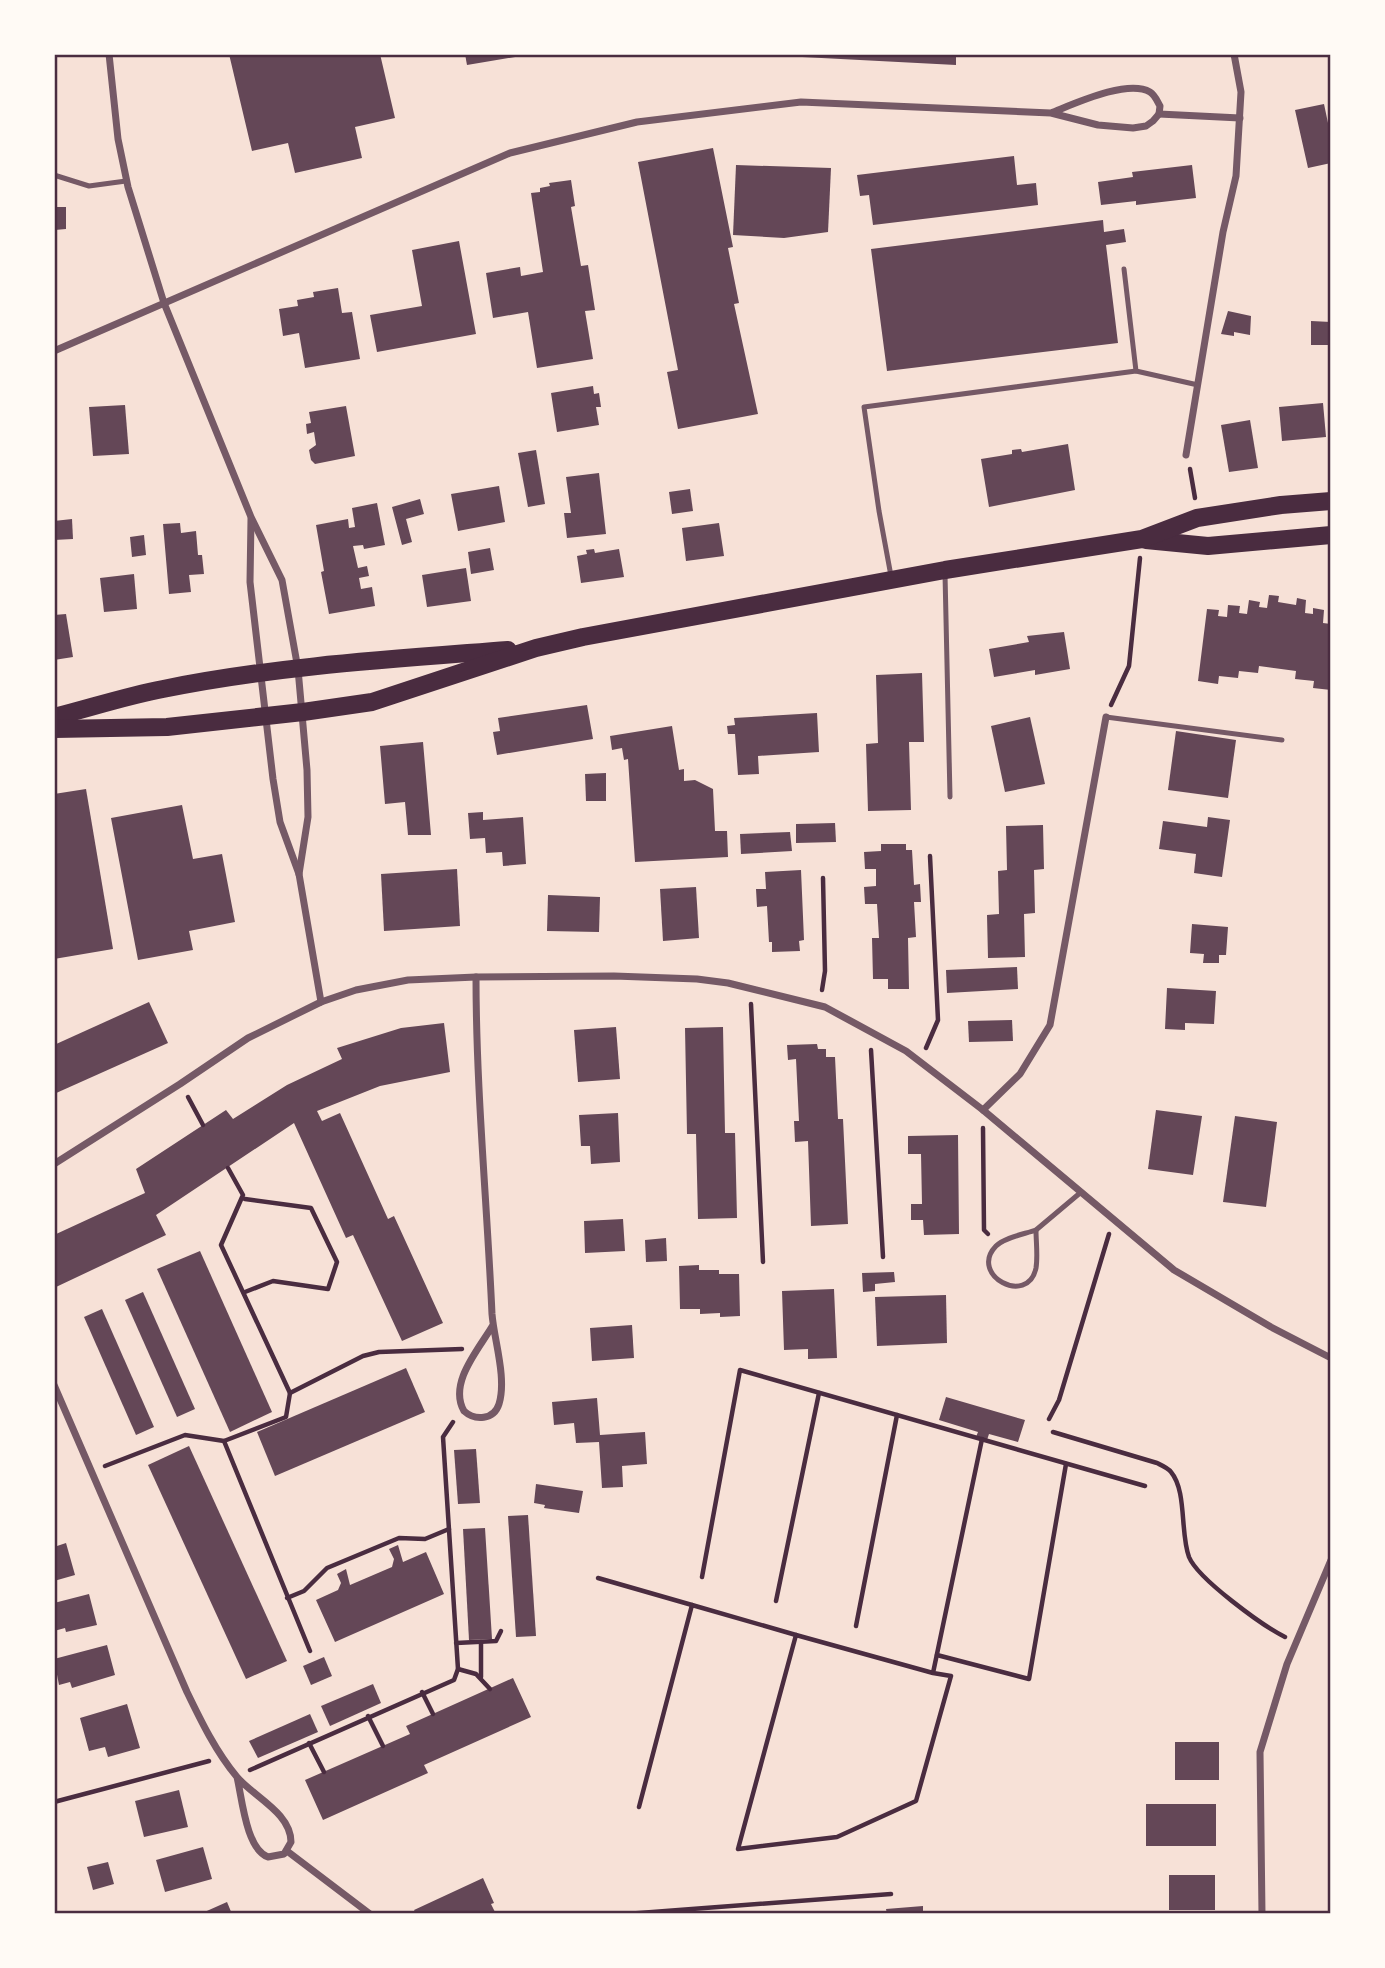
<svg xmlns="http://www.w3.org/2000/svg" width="1385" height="1968" viewBox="0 0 1385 1968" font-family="'Roboto Condensed',sans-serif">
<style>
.building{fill:#644757}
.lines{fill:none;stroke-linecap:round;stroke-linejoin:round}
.path{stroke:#4a2c40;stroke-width:4.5}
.service{stroke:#755966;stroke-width:5}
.minor{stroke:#755966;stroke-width:7}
.primary{stroke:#4a2c40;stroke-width:18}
.neatline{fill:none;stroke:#4a2c40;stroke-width:2.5}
</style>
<rect width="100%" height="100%" fill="#f7e1d7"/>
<g class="building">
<path d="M229 54H380L395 118 355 127 362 158 295 173 288 143 252 151Z"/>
<path d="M465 54H521V56L467 65Z"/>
<path d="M783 54H956V65L783 56Z"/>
<path d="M1324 104 1328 123H1331V163L1308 168 1295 110Z"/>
<path d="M713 148 733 247 728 248 739 303 734 304 758 414 678 429 667 372 678 370 638 162Z"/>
<path d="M1014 156 1017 185 1036 183 1038 205 873 225 869 195 860 196 857 175Z"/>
<path d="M736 165 831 168 828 232 784 238 733 235Z"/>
<path d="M1192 165 1196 198 1136 205V201L1101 205 1098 182 1133 177 1132 172Z"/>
<path d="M571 180 575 206 571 207 581 266 588 265 595 310 585 311 593 359 537 368 528 312 493 318 486 273 520 267 521 276 543 272 531 193 540 192V188L550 186 549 183Z"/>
<path d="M54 207H66V229L55 230Z"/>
<path d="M1103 220 1104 232 1124 229 1126 242 1106 245 1118 343 887 371 871 249Z"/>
<path d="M459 241 476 334 377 352 370 315 422 306 412 250Z"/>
<path d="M338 288 342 313 352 312 360 359 305 368 299 333 283 336 279 309 298 306 297 300 314 297 313 292Z"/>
<path d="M1228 311 1251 316 1250 335 1234 332V336L1221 334Z"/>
<path d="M1311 321 1331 322V345H1311Z"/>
<path d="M593 386 594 394 599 393 601 407H596L599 425 557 432 551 393Z"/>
<path d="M1323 403 1326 437 1282 441 1279 407Z"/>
<path d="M125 405 129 454 93 456 89 407Z"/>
<path d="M346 406 355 456 315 464 311 460 309 450 316 445 314 432 307 434 306 424 311 423 309 412Z"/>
<path d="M1250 420 1258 468 1229 472 1221 425Z"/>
<path d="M1068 444 1075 490 989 507 981 459 1012 454V450L1021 449 1022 452Z"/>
<path d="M536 450 545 504 528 507 518 453Z"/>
<path d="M599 473 606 534 567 538 564 513H571L566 477Z"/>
<path d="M499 486 505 522 458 531 451 494Z"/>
<path d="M690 489 693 511 672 514 669 492Z"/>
<path d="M420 499 424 514 406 519 412 542 402 545 392 507Z"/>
<path d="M377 503 385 545 364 549 363 545 353 546 358 568 367 566 369 576 359 578 361 589 372 587 375 606 329 614 321 572 324 571 316 525 348 519 349 528 355 527 352 508Z"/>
<path d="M72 519 73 539 54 540V521Z"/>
<path d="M180 523 181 533 196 531 198 555H202L204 574 189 575 191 592 169 594 163 524Z"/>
<path d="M719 523 724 556 686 561 682 528Z"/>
<path d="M144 535 146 555 132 557 130 537Z"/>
<path d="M490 548 494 570 471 574 468 552Z"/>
<path d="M594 549 595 553 619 549 624 577 581 583 577 556 587 554 586 550Z"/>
<path d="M466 568 471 601 427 607 422 575Z"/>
<path d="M134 574 137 609 104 612 100 578Z"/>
<path d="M1269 595 1279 596 1278 602 1296 605 1297 598 1306 600 1305 613 1313 614V608L1324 610 1323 623 1331 624V690L1313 688 1314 681 1295 679 1296 671 1259 666 1258 673 1239 671 1238 678 1219 676 1218 684 1198 681 1207 609 1219 610 1218 616 1227 617 1228 605 1240 606 1239 613 1247 614 1249 600 1260 602 1259 607 1267 608Z"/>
<path d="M66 614 73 657 54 660V615Z"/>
<path d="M1064 632 1070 669 1035 675V670L994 677 989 649 1029 642 1027 636Z"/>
<path d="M922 673 924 742H909L911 810 868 811 866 744 878 743 876 675Z"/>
<path d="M587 705 593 739 497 755 493 732 500 731 498 718Z"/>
<path d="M817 713 819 752 758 756 759 774 738 775 735 734H728L727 726 735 725 734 718Z"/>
<path d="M1030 717 1045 784 1005 792 991 726Z"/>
<path d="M672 726 679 770 684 769V781L695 780 713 789 715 831H727L728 857 635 862 628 759 624 760 622 748 612 750 610 736Z"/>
<path d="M1176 731 1236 740 1228 798 1168 790Z"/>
<path d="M423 742 431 835H408L405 802 385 804 380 746Z"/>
<path d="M606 773V801H586L585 774Z"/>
<path d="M86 789 113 949 54 959V794Z"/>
<path d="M182 805 193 859 222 854 235 922 189 931 193 950 138 960 111 818Z"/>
<path d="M483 812V820L523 817 526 864 503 866 502 852 486 853 485 838 470 839 468 813Z"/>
<path d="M1208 817 1230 820 1222 877 1194 873 1196 854 1159 849 1163 821 1207 827Z"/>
<path d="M835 823 836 842 796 843V824Z"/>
<path d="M1043 825 1044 869 1034 870 1035 913 1024 914 1025 957 988 958 987 915 999 914 998 871 1007 870 1006 826Z"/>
<path d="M790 832 792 851 741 854 740 834Z"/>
<path d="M881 844H906V850H912L914 885 920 884 921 902H914L916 937 908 938 909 989H888V979H873L872 938H879L877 904H865L864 887 876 886V869H865L864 852 881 851Z"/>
<path d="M457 869 460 926 384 931 381 874Z"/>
<path d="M801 870 804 940 799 941 800 951 772 952V942H769L767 906 757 907 756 889H766L765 872Z"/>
<path d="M696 887 699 938 663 941 660 889Z"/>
<path d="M548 895 600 897 599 932 547 931Z"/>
<path d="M1192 924 1228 927 1226 955H1219V963H1203L1204 954 1190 953Z"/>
<path d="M1017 967 1018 989 947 993 946 970Z"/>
<path d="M1167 988 1216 991 1214 1024 1185 1023V1030L1165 1029Z"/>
<path d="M149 1002 168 1043 54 1094V1045Z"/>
<path d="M1012 1020 1013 1041 969 1042 968 1021Z"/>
<path d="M444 1023 450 1072 380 1086 317 1111 322 1121 340 1113 388 1219 394 1216 443 1323 402 1341 353 1235 346 1238 294 1123 156 1215 166 1235 56 1287 54 1235 145 1193 136 1169 226 1110 233 1119 287 1085 342 1059 337 1048 401 1028Z"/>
<path d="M616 1027 620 1079 578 1082 574 1030Z"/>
<path d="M723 1027 725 1133H735L737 1218 698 1219 696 1134H687L685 1028Z"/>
<path d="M817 1044 818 1049H826V1057H835L838 1119H843L848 1224 811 1226 808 1141 795 1142 794 1121H799L796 1059 788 1060 787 1045Z"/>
<path d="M1156 1110 1202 1116 1193 1175 1148 1169Z"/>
<path d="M618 1113 620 1162 591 1164 590 1146H581L579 1115Z"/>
<path d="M1235 1116 1277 1122 1266 1207 1223 1202Z"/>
<path d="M958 1135 959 1234 924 1235 923 1220H911V1204H922L921 1154H908V1136Z"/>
<path d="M623 1219 625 1251 585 1253 584 1221Z"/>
<path d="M666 1238 667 1261 646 1262 645 1240Z"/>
<path d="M200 1251 272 1412 230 1432 157 1269Z"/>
<path d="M699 1265V1270H719V1274H739L740 1316 720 1317V1313L700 1314V1309H680L679 1266Z"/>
<path d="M894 1272 895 1282 875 1284V1291L863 1292 862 1273Z"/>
<path d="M834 1289 837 1358 808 1359V1349L784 1350 782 1291Z"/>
<path d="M143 1292 195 1409 177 1417 125 1300Z"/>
<path d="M946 1295 947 1343 877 1346 875 1297Z"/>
<path d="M102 1309 154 1427 136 1435 84 1317Z"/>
<path d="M632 1325 634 1358 592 1361 590 1328Z"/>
<path d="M406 1368 425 1412 275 1476 257 1432Z"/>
<path d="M946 1397 1025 1420 1018 1442 989 1434 987 1440 976 1437 978 1432 939 1420Z"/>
<path d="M597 1398 600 1435 645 1432 647 1464 622 1466 623 1487 602 1488 599 1442 576 1443 574 1423 554 1425 552 1402Z"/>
<path d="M189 1446 287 1661 246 1679 148 1465Z"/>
<path d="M476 1449 480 1503 458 1504 454 1450Z"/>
<path d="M536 1484 583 1491 579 1513 544 1508 545 1505 534 1503Z"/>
<path d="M528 1515 536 1636 516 1637 508 1516Z"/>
<path d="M485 1528 492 1639 469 1640 463 1529Z"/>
<path d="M66 1543 75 1575 54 1581V1547Z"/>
<path d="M398 1545 403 1562 426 1552 444 1594 335 1642 316 1600 338 1590 341 1583 337 1574 346 1569 350 1585 392 1567 394 1559 389 1549Z"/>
<path d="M89 1594 97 1625 66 1632 65 1628 54 1631V1603Z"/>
<path d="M107 1645 115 1675 72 1688 70 1682 59 1685 54 1659Z"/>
<path d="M324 1657 332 1676 311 1685 303 1666Z"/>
<path d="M513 1678 531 1717 424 1765 428 1773 323 1820 305 1780 410 1734 406 1726Z"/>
<path d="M373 1684 381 1703 330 1726 321 1706Z"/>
<path d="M127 1704 140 1748 108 1757 105 1747 89 1751 80 1718Z"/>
<path d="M310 1714 318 1732 258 1758 249 1741Z"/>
<rect x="1175" y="1742" width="44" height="38"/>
<path d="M179 1790 188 1827 144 1837 135 1801Z"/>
<rect x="1146" y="1804" width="70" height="42"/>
<path d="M203 1847 212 1879 165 1892 156 1860Z"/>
<path d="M108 1862 114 1884 93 1890 87 1867Z"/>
<rect x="1169" y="1875" width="46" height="35"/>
<path d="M483 1878 494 1903 491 1904 496 1914H416L414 1910Z"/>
<path d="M227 1902 232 1914H200Z"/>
<path d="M923 1906V1914H887L886 1909Z"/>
</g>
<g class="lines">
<g class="path">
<path d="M1190 469 1195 498"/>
<path d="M1111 705 1129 666 1140 558"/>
<path d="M822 990 825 971 823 878"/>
<path d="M751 1004 763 1262"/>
<path d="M926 1048 938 1020 930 856"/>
<path d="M871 1050 883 1257"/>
<path d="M188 1097 203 1125"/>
<path d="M983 1128 984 1230 988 1234"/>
<path d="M228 1168 243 1195 221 1245 290 1393 363 1356 379 1352 462 1349"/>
<path d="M245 1199 311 1208 337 1262 328 1289 273 1281 245 1292"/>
<path d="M1049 1419 1059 1400 1109 1234"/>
<path d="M1053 1432 1157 1463C1161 1465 1168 1468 1171 1472 1187 1491 1180 1533 1189 1557 1198 1579 1263 1626 1285 1637"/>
<path d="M224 1441 310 1651"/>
<path d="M105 1466 185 1435 224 1441 286 1417 290 1393"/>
<path d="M702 1577 740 1370 1145 1486"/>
<path d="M598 1578 692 1605"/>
<path d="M287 1598 304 1591 327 1568 399 1538 425 1539 449 1529"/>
<path d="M776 1601 819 1393"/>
<path d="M856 1626 897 1415"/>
<path d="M481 1642V1677"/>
<path d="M456 1643 496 1641 501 1631"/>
<path d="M937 1655 1029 1679 1066 1464"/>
<path d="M458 1669 476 1674 490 1689"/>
<path d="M933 1673 796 1635 738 1849 837 1837 916 1801 951 1676 933 1673 982 1439"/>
<path d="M422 1692 433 1714"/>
<path d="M368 1716 383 1746"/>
<path d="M309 1743 324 1772"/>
<path d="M250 1770 454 1680 458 1669 443 1437 453 1422"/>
<path d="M54 1802 209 1761"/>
<path d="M639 1807 692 1605 796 1635"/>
<path d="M626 1914 891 1894"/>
</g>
<g class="service">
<path d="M54 175 89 186 126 181"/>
<path d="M1124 269 1136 371 1198 385"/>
<path d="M945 574 950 797"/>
<path d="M891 576 879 511 864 407 1136 371"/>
<path d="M1106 717 1282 740"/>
<path d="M1036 1230C1036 1242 1038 1256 1036 1268 1028 1307 968 1275 996 1246 1005 1237 1025 1234 1036 1230Z"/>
<path d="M1036 1230 1080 1193"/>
</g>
<g class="minor">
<path d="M109 54 118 139 128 187 164 303 251 517 282 580 298 669 307 770 308 817 299 874"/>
<path d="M1159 114 1240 118"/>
<path d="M54 351 510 153 637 122 801 102 1051 113 1098 125 1133 128 1146 126 1153 121 1159 114 1160 106C1157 101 1155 95 1150 92 1127 79 1074 104 1051 113"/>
<path d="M1186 455 1223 232 1236 176 1241 92 1234 54"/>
<path d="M251 519 250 582 273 779 280 822 299 874 321 1002"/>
<path d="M476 977C476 1089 487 1202 492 1314 494 1340 507 1378 499 1404 494 1420 475 1421 464 1411 448 1383 479 1349 493 1325"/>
<path d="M983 1110 1020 1074 1050 1025 1106 717"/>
<path d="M54 1164 180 1084 248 1038 321 1002 356 990 408 980 476 977 614 976 697 979 728 983 825 1007 906 1051 983 1110 1174 1270 1271 1327 1331 1358"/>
<path d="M54 1385 187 1692C201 1721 216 1752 237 1777 254 1797 291 1813 291 1842L284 1854 268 1857C246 1849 242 1798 237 1777"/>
<path d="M287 1851 370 1914"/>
<path d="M1262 1914 1260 1752 1287 1664 1331 1560"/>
</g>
<g class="primary">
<path d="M1146 540 1208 546 1331 535"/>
<path d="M54 717C90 708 126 696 163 689 276 666 393 659 508 650"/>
<path d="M54 729 167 727 303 712 372 702 536 648 583 637 945 570 1142 539 1197 518 1281 505 1331 501"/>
</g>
</g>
<rect width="1385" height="1968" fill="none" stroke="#fffaf5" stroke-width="112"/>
<rect x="56" y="56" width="1273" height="1856" class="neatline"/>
</svg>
